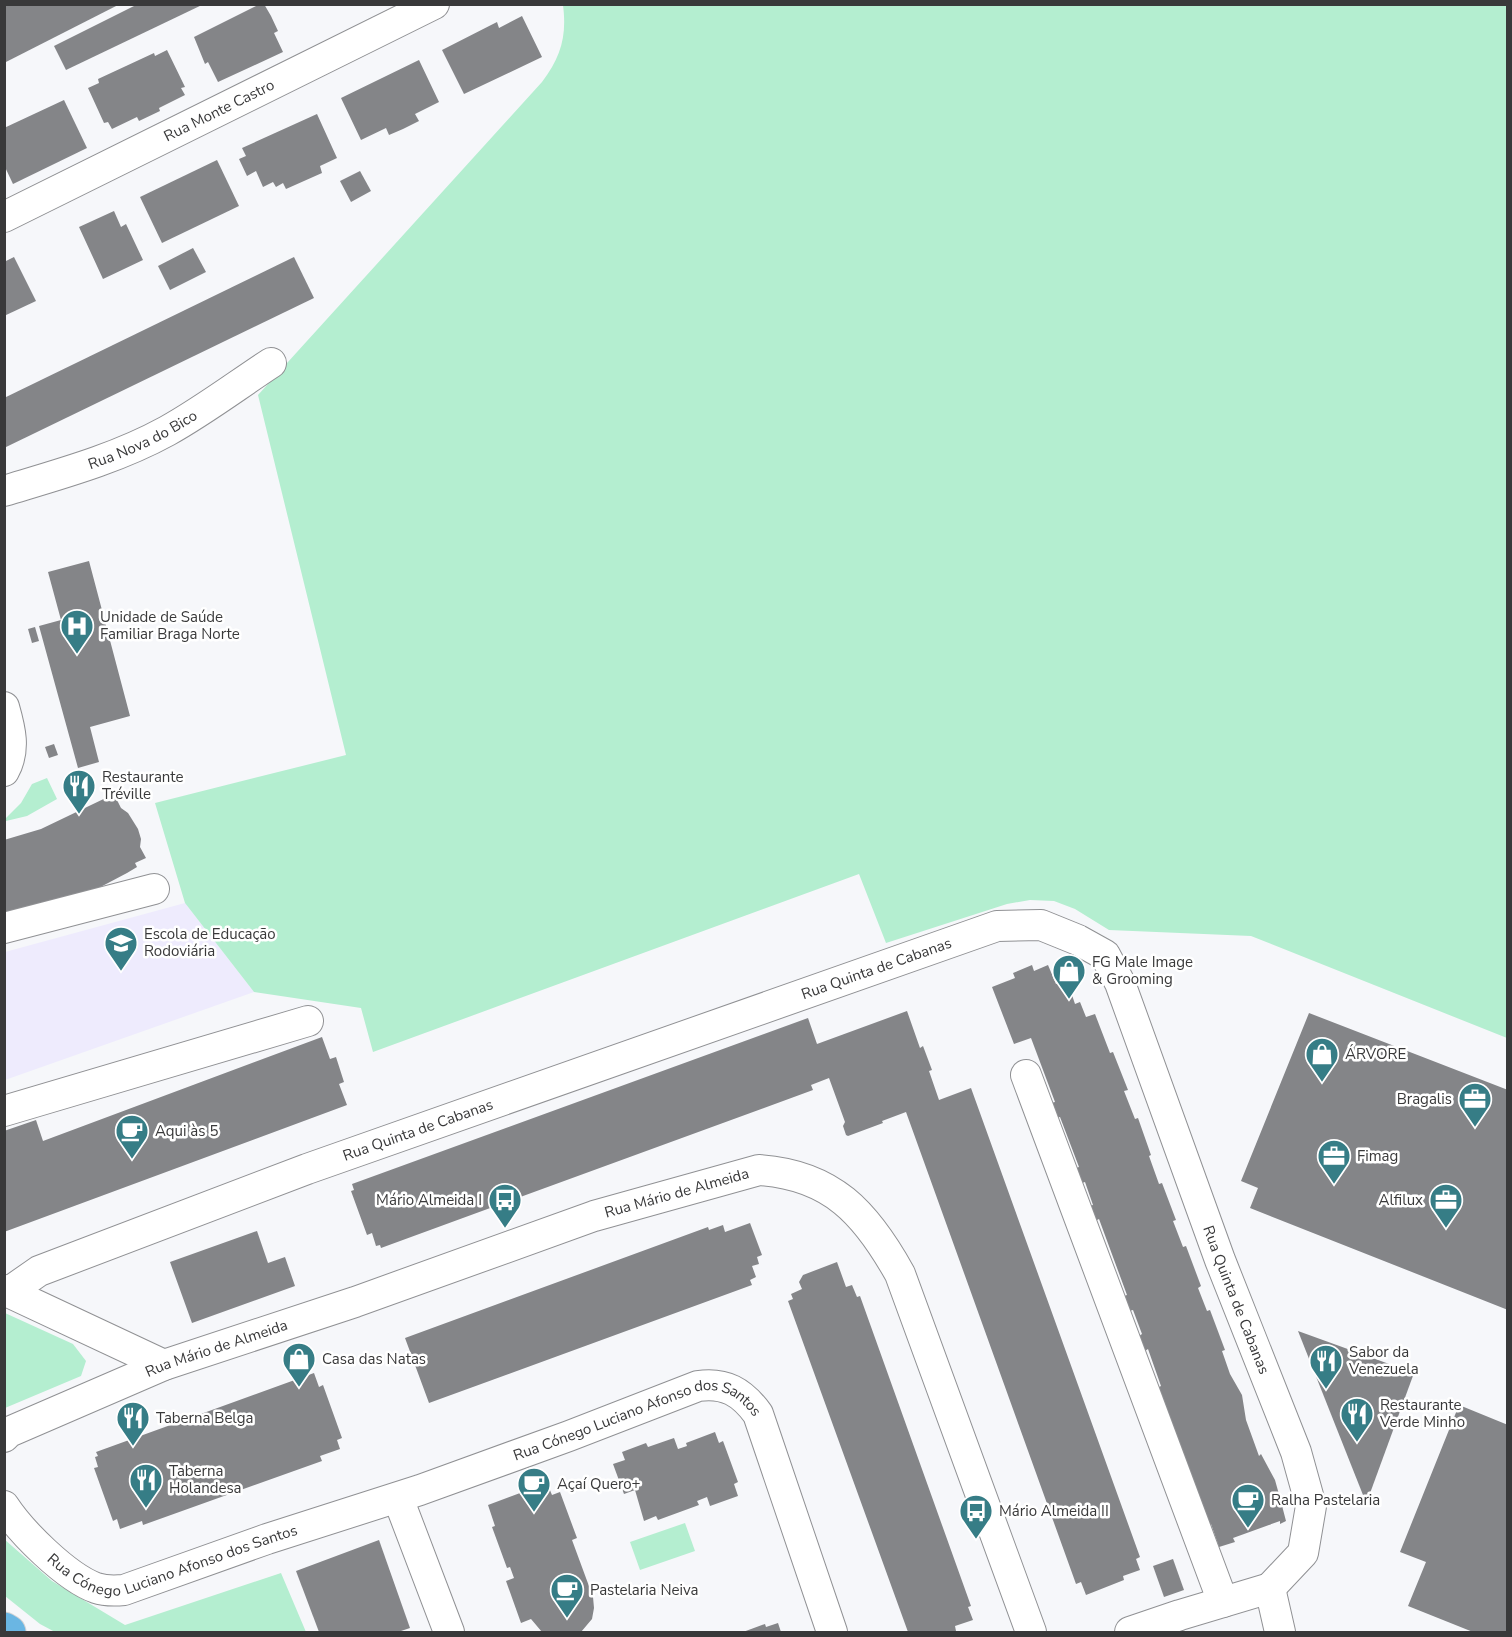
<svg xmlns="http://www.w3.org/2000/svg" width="1512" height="1637" viewBox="0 0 1512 1637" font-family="'Nunito Sans',sans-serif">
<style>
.education{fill:#eeebfd}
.green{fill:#b4eed0}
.building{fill:#848588}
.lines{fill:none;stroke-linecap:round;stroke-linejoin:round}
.minor-casing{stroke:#909194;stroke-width:32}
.trunk-casing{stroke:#d3d3d4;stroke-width:35}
.minor{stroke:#fff;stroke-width:30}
.trunk{stroke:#6ab6e3;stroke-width:33}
.labels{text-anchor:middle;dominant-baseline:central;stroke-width:5;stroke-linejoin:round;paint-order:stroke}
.street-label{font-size:15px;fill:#39393a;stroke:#fff}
.poi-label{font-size:15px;fill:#39393a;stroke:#fff;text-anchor:start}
</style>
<rect width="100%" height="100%" fill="#f6f7fa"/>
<path class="education" d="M185 903 254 992 5 1080V952Z"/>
<g class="green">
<path d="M563 5H1507V1038L1251 936 1109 930 1075 909 1054 901 1030 900 1007 904 886 943 859 874 373 1052 361 1008 254 992 185 903 155 803 346 755 258 395 542 82C561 57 567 36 563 5Z"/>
<path d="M47 778 57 799 27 816 6 821 5 819 21 803 32 784Z"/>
<path d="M5 1313 73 1344 86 1361 81 1376 5 1408Z"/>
<path d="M685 1523 695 1551 640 1570 630 1542Z"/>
<path d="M4 1539 52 1581 125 1625 281 1573 306 1632H55L40 1624 5 1596Z"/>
</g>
<g class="building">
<path d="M4 4H120L4 63Z"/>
<path d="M138 4H204L66 70 54 46Z"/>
<path d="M260 4H264L271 16 278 31 274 33 283 52 218 82 208 62 205 64 194 37Z"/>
<path d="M522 16 542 57 464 94 442 50 497 22 499 28Z"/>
<path d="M167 50 185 87 181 88 185 95 159 108 160 111 139 121 137 117 112 129 108 122 104 123 88 88 99 83 98 79 154 53 155 56Z"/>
<path d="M419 60 439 102 415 114 419 121 403 129 389 135 386 128 361 140 341 98Z"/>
<path d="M64 100 87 148 13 184 4 165V128Z"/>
<path d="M317 114 337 158 320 166 322 173 286 189 283 183 276 187 273 182 263 187 256 171 247 176 239 159 246 156 242 148Z"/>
<path d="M217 160 239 206 162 243 140 197Z"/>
<path d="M360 171 371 191 351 202 340 181Z"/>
<path d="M114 211 121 227 126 224 143 260 103 279 79 227Z"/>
<path d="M193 248 206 272 170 290 158 266Z"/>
<path d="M14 257 36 301 4 316V262Z"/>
<path d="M294 257 314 298 4 448V398Z"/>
<path d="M89 561 130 716 90 727 99 762 78 768 39 626 61 620 48 572Z"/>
<path d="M35 627 39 641 32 643 28 629Z"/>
<path d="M54 744 58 755 49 758 45 747Z"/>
<path d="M114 794 121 808 128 813 138 829 141 839 140 847 146 858 135 863 137 867 127 873 91 892 4 914V840L41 829Z"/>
<path d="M1032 965 1034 971 1048 965 1056 984 1067 980 1075 1004 1080 1002 1086 1017 1095 1014 1110 1053 1113 1052 1128 1090 1124 1091 1135 1119 1138 1118 1151 1155 1149 1156 1159 1184 1162 1183 1176 1220 1173 1221 1183 1247 1186 1246 1201 1286 1198 1288 1207 1311 1210 1310 1225 1350 1222 1351 1230 1374 1242 1395 1246 1420 1259 1456 1261 1454 1275 1480 1280 1498 1286 1521 1280 1524V1521L1233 1538 1235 1542 1219 1547 1211 1524 1206 1525 1157 1388 1161 1386 1148 1349 1145 1351 1139 1336 1142 1334 1133 1310 1129 1311 1124 1296 1127 1295 1099 1219 1095 1221 1089 1206 1093 1205 1085 1182 1082 1183 1076 1168 1079 1167 1060 1117 1056 1118 1051 1103 1055 1102 1031 1038 1014 1044 992 987 1015 978 1013 973Z"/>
<path d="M907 1011 920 1048 923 1046 932 1070 929 1071 939 1100 971 1088 1140 1557 1136 1559 1140 1570 1123 1576 1124 1580 1086 1595 1081 1582 1076 1584 906 1112 882 1121 883 1123 848 1136 846 1135 843 1126 845 1122 829 1078 811 1085 813 1090 381 1248 380 1245 376 1246 372 1233 367 1235 351 1191 354 1190 352 1184 808 1018 817 1044Z"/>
<path d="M1309 1013 1508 1090V1310L1250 1208 1258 1188 1241 1181Z"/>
<path d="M322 1037 330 1059 336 1057 344 1082 339 1084 347 1105 4 1232V1131L36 1120 43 1141Z"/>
<path d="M750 1223 762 1255 757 1257 759 1264 752 1266 756 1277 750 1280 752 1285 429 1403 405 1338 708 1227 709 1230 723 1225 725 1232Z"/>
<path d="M257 1231 268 1263 285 1257 295 1286 192 1323 170 1262Z"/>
<path d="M837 1262 846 1287 852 1285 857 1297 860 1296 971 1606 968 1607 973 1620 955 1626 956 1631 952 1632H908L788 1301 793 1299 791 1294 802 1289 799 1282 803 1275Z"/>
<path d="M1298 1331 1414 1373 1369 1496 1363 1495Z"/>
<path d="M314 1373 319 1387 323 1385 342 1438 337 1440 340 1449 320 1456 322 1461 143 1525 142 1521 120 1529 117 1519 113 1521 94 1468 98 1467 95 1457 98 1456 96 1452Z"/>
<path d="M1459 1405 1508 1425V1632H1473L1408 1606 1426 1562 1400 1552Z"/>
<path d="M715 1432 719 1443 723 1441 738 1482 734 1484 738 1496 710 1506 707 1497 697 1501 699 1505 658 1520 656 1516 644 1521 635 1490 624 1494 613 1464 625 1460 622 1452 646 1443 648 1447 674 1438 678 1449 687 1446 686 1443Z"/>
<path d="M547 1483 552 1495 560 1492 577 1538 572 1540 593 1597 594 1608 592 1619 581 1632H542L531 1619 521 1623 506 1581 514 1578 510 1567 507 1568 492 1527 495 1526 488 1505Z"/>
<path d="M379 1540 410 1628 398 1632H319L296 1571Z"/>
<path d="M1173 1559 1184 1590 1164 1597 1153 1566Z"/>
<path d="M778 1623 781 1632H743L765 1624 766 1627Z"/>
</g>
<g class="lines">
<g class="minor-casing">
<g id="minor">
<path id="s1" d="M4 217 434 4"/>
<path id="s2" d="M4 491C60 474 116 459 167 431 203 411 236 386 271 363"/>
<path d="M4 707C10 728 16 750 4 771"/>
<path d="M4 928 154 889"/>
<path d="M1026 1075 1223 1602"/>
<path d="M4 1111 308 1021"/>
<path d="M4 1290 164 1365"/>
<path id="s3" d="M9 1292 39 1271 307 1169 997 926 1041 925 1078 940 1105 955 1120 983 1220 1260 1296 1452 1311 1506 1303 1553 1270 1588"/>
<path id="s4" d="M4 1437 9 1432 164 1365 355 1302 594 1216 759 1170C832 1175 866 1213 900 1274L1031 1632"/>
<path d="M398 1498 449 1632"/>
<path id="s5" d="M4 1506C21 1532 66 1577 96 1588 105 1591 114 1591 124 1590L267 1539 420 1490 569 1436 698 1386C725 1382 742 1392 758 1414L832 1632"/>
<path d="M1270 1588 1280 1632"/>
<path d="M1130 1632 1180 1615 1270 1588"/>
</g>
</g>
<g class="trunk-casing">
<path id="trunk" d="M4 1629 9 1632"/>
</g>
<use href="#minor" class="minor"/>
<use href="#trunk" class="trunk"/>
</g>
<defs>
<g id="hospital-pin" transform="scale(1.725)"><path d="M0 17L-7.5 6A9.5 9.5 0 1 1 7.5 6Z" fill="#367d86" stroke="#fff"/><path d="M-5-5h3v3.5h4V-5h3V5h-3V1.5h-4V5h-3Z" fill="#fff"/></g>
<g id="restaurant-pin" transform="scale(1.725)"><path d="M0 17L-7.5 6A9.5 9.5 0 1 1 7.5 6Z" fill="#367d86" stroke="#fff"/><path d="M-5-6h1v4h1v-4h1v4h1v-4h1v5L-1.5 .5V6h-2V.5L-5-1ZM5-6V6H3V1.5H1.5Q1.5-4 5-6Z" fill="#fff"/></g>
<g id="school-pin" transform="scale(1.725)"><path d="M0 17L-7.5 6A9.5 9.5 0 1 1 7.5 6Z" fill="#367d86" stroke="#fff"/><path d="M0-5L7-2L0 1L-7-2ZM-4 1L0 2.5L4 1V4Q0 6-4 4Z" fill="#fff"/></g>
<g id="shop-pin" transform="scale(1.725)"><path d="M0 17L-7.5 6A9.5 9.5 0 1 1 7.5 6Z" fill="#367d86" stroke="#fff"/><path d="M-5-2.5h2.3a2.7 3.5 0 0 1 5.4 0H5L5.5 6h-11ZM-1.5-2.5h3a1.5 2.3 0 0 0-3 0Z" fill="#fff"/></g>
<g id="office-pin" transform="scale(1.725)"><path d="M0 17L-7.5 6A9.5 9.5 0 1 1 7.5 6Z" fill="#367d86" stroke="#fff"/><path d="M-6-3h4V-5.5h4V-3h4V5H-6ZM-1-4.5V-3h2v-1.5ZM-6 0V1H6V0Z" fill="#fff"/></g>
<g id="cafe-pin" transform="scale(1.725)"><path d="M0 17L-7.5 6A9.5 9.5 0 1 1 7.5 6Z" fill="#367d86" stroke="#fff"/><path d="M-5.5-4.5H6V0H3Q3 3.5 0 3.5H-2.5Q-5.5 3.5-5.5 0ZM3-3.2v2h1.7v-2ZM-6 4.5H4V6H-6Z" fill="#fff"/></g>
<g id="bus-pin" transform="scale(1.725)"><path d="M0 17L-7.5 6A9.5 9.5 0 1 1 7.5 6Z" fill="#367d86" stroke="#fff"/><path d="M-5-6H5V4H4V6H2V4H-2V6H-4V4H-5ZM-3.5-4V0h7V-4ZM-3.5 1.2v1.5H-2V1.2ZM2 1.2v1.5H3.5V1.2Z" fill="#fff"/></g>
</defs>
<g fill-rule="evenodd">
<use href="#hospital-pin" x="77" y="626"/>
<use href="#restaurant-pin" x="79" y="786"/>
<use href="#school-pin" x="121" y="943"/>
<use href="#shop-pin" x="1069" y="971"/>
<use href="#shop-pin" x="1322" y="1054"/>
<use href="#office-pin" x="1475" y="1099"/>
<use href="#cafe-pin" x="132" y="1131"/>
<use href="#office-pin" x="1334" y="1156"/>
<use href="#bus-pin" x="505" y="1200"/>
<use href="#office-pin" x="1446" y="1200"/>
<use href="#shop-pin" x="299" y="1359"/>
<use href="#restaurant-pin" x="1326" y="1361"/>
<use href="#restaurant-pin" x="1357" y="1414"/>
<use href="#restaurant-pin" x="133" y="1418"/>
<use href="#restaurant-pin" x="146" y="1480"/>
<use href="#cafe-pin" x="534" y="1484"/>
<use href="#cafe-pin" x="1248" y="1500"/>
<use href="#bus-pin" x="976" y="1511"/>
<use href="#cafe-pin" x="567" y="1590"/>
</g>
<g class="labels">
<g class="street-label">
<text stroke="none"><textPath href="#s1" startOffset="240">Rua Monte Castro</textPath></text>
<text stroke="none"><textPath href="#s2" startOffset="148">Rua Nova do Bico</textPath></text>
<text stroke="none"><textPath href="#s3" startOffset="927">Rua Quinta de Cabanas</textPath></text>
<text stroke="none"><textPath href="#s3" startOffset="441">Rua Quinta de Cabanas</textPath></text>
<text stroke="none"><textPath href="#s4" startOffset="717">Rua Mário de Almeida</textPath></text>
<text stroke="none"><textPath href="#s3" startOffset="1539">Rua Quinta de Cabanas</textPath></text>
<text stroke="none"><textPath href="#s4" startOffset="231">Rua Mário de Almeida</textPath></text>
<text stroke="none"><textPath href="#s5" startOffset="699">Rua Cónego Luciano Afonso dos Santos</textPath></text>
<text stroke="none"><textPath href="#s5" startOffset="202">Rua Cónego Luciano Afonso dos Santos</textPath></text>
</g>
<g class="poi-label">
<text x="100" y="617">Unidade de Saúde<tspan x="100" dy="17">Familiar Braga Norte</tspan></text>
<text x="102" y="777">Restaurante<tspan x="102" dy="17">Tréville</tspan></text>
<text x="144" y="934">Escola de Educação<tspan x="144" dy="17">Rodoviária</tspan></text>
<text x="1092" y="962">FG Male Image<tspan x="1092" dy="17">&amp; Grooming</tspan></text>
<text x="1345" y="1054">ÁRVORE</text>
<text x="1452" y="1099" text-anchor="end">Bragalis</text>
<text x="155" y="1131">Aqui às 5</text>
<text x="1357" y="1156">Fimag</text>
<text x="482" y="1200" text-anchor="end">Mário Almeida I</text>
<text x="1423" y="1200" text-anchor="end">Alfilux</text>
<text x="1349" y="1352">Sabor da<tspan x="1349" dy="17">Venezuela</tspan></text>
<text x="322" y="1359">Casa das Natas</text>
<text x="1380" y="1405">Restaurante<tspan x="1380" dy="17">Verde Minho</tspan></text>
<text x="156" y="1418">Taberna Belga</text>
<text x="169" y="1471">Taberna<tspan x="169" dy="17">Holandesa</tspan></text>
<text x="557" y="1484">Açaí Quero+</text>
<text x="1271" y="1500">Ralha Pastelaria</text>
<text x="999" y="1511">Mário Almeida II</text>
<text x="590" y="1590">Pastelaria Neiva</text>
</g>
</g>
<rect width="1512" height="1637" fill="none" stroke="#39393a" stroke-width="12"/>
</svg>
